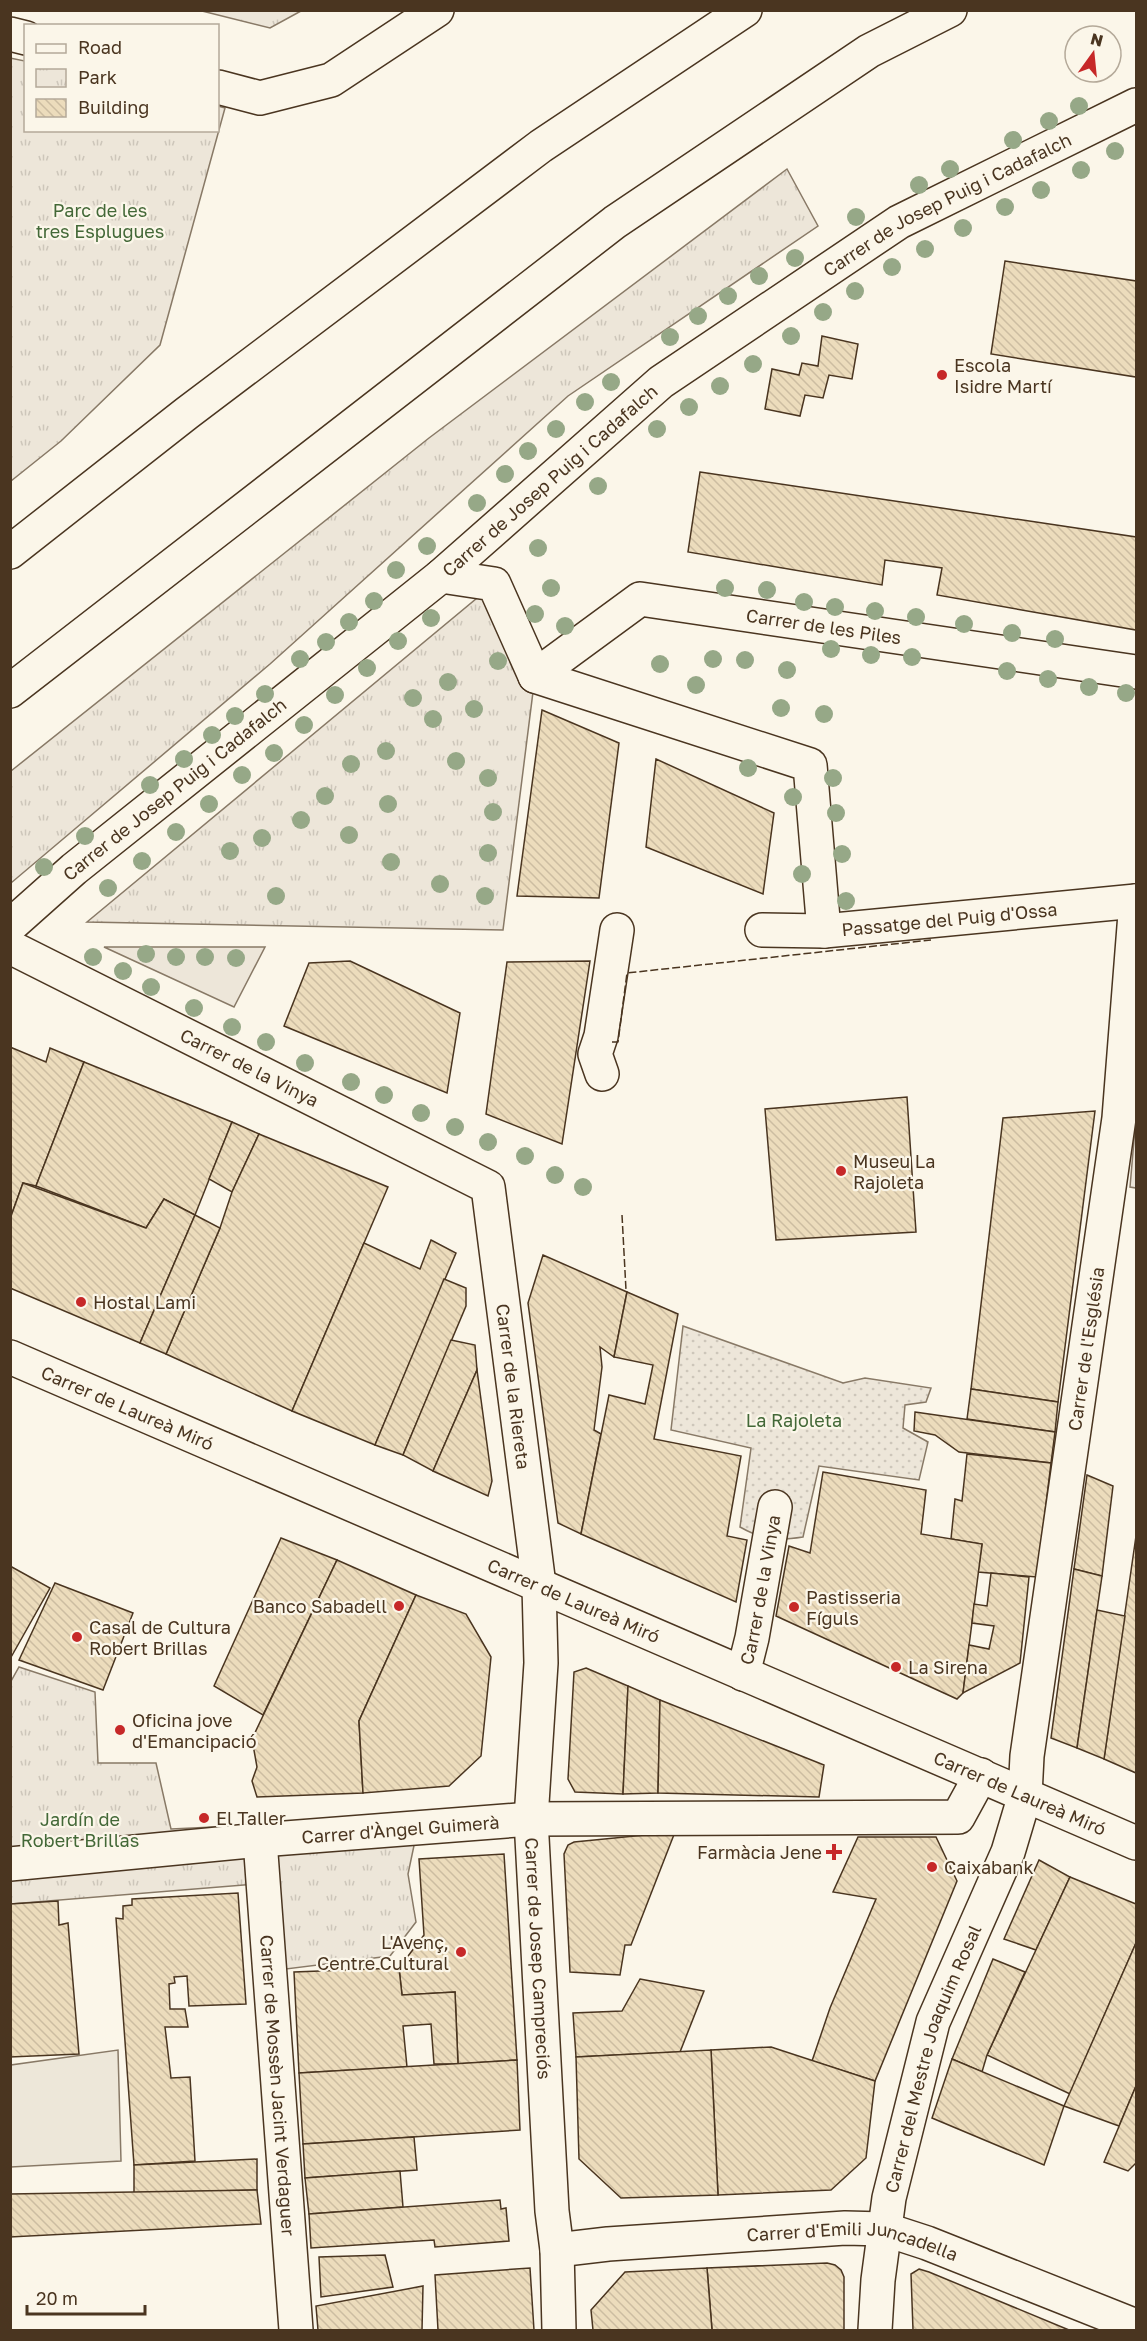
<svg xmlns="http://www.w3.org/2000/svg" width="1147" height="2341" viewBox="0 0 1147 2341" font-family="'Golos Text',sans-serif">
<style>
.grass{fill:#ede6d9;stroke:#887966;stroke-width:1.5}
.park{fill:url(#park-tufts);stroke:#887966;stroke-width:1.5}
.garden{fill:url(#garden-dots);stroke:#887966;stroke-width:1.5}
.parking{fill:#ede7d9;stroke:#887966;stroke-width:1.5}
.building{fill:url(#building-back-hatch);stroke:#4a3520;stroke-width:1.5}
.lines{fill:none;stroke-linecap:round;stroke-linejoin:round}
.minor-casing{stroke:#4a3520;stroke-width:36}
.major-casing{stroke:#4a3520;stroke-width:36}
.highway-casing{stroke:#4a3520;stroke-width:36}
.minor{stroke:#fbf6e9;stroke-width:33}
.major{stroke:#fbf6e9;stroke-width:33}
.highway{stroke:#fbf6e9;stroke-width:33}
.fence{stroke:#4a3520;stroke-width:1.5;stroke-dasharray:8 3;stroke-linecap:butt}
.tree{fill:#96a887}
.poi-dot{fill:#c62828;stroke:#fbf6e9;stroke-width:2}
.labels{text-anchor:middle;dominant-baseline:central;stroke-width:4.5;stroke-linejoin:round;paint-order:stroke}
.street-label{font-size:18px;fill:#4a3520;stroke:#fbf6e9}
.park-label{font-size:18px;fill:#436837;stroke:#fbf6e9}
.poi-label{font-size:18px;fill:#4a3520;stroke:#fbf6e9;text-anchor:start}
</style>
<defs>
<pattern id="park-tufts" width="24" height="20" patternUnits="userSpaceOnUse" patternTransform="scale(1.5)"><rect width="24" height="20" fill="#ede6d9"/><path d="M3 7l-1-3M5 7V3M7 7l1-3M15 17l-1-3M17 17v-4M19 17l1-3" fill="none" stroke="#cdc6ba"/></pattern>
<pattern id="garden-dots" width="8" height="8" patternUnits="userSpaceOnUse" patternTransform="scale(1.5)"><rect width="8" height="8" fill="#ede6d9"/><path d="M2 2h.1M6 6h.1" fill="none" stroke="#cdc6ba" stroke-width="1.8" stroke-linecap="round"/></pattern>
<pattern id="building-back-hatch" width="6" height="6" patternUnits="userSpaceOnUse" patternTransform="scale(1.5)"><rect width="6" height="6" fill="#ecdcbc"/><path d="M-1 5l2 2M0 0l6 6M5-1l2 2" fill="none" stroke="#ccbda1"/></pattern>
</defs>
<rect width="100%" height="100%" fill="#fbf6e9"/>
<path class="grass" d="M104 947H265L234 1007Z"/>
<g class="park">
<path d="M202 11 301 10V11L270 28Z"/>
<path d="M10 58 25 61 26 130H218V106L225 108 160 345 61 441 11 481Z"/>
<path d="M787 169 818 226 568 396 270 664 11 883V771L429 438Z"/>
<path d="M494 584 535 676 503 930 87 922Z"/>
<path d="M1136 1117V1188L1130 1187Z"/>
<path d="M19 1667 95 1692 98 1763H156L171 1829 420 1817 408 1874 416 1922 390 1956 286 1969 279 1882 11 1904 10 1683Z"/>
</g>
<path class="garden" d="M683 1326 843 1383 865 1378 931 1388 926 1402 905 1405 903 1428 928 1442 919 1480 819 1466 803 1537C777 1541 763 1540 740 1527L751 1448 671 1430Z"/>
<path class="parking" d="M118 2050 121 2161 11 2167V2065Z"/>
<g class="building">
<path d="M1005 261 1136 281V377L991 354Z"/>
<path d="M822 336 858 344 852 379 829 375 823 398 805 395 800 416 765 409 772 369 799 375 802 363 818 366Z"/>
<path d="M700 472 1136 537V630L937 595 942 568 885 560 882 585 688 552Z"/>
<path d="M542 710 619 743 599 898 517 896Z"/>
<path d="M656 759 774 813 763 894 646 847Z"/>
<path d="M350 961 460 1013 447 1093 284 1026 309 963Z"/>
<path d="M590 961 562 1144 486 1114 507 962Z"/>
<path d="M10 1047 46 1062 50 1048 84 1062 36 1186 23 1183 10 1219Z"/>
<path d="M84 1062 232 1122 195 1215 164 1199 146 1228 36 1186Z"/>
<path d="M907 1097 916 1232 776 1240 765 1109Z"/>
<path d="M1095 1111 1058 1402 971 1389 1003 1118Z"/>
<path d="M232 1122 259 1134 232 1192 209 1179Z"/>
<path d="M259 1134 388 1187 292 1411 166 1354 220 1228 232 1192Z"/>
<path d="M23 1183 146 1228 164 1199 195 1215 140 1343 10 1288V1219Z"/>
<path d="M195 1215 220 1228 166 1354 140 1343Z"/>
<path d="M431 1240 456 1253 375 1445 292 1411 364 1243 420 1269Z"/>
<path d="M543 1255 627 1292 614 1357 600 1347 602 1367 594 1430 601 1434 581 1534 558 1523 528 1303Z"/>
<path d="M444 1279 466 1288V1306L403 1455 375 1445Z"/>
<path d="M627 1292 678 1314 654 1439 741 1456 727 1536 747 1540 736 1602 581 1534 609 1395 645 1404 653 1365 614 1357Z"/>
<path d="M451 1340 475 1345 477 1370 433 1471 403 1455Z"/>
<path d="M477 1370 492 1481 488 1496 433 1471Z"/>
<path d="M971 1389 1058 1402 1055 1432 967 1419Z"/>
<path d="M915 1412 1055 1432 1051 1463 959 1452 935 1435 914 1431Z"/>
<path d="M967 1454 1051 1463 1037 1577 978 1572 982 1544 951 1539 955 1499 962 1501Z"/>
<path d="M823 1472 926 1490 921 1534 982 1544 963 1693 957 1699 776 1616 789 1546 810 1553Z"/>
<path d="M1087 1475 1113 1486 1102 1576 1074 1569Z"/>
<path d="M1136 1536V1773L1104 1759Z"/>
<path d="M281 1538 337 1560 263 1715 214 1686Z"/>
<path d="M337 1560 416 1595 359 1721 363 1793 257 1797 252 1781 257 1767 252 1739Z"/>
<path d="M10 1566 50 1588 10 1659Z"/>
<path d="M1074 1569 1102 1576 1077 1748 1051 1738Z"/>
<path d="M991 1573 1029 1577 1020 1663 963 1693 969 1645 989 1649 994 1626 972 1623 974 1604 987 1606Z"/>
<path d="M55 1583 133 1613 103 1690 19 1660Z"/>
<path d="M416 1595 466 1614 491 1657 481 1756 449 1786 363 1793 359 1721Z"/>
<path d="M1097 1610 1125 1616 1104 1759 1077 1748Z"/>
<path d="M586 1668 628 1686 623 1794 575 1792 568 1779 574 1672Z"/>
<path d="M628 1686 660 1700 658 1793 623 1794Z"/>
<path d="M660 1700 824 1765 819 1797 658 1793Z"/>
<path d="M675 1832 631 1945H625L620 1975 570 1972 564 1854 568 1845 574 1842Z"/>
<path d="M858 1837H936L957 1881 875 2081 812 2061 830 2008 876 1899 833 1892Z"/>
<path d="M504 1854 517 2060 458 2064 455 1992 402 1995 399 1968 424 1935 419 1859Z"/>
<path d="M1039 1860 1070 1877 1036 1950 1004 1939Z"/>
<path d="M1070 1877 1136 1904V1943L1070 2094 987 2055Z"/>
<path d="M238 1893 246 2004 189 2006 187 1976 174 1977 175 1983 169 1984 170 2009H185L188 2027H165L171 2078 190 2077 195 2161 134 2165 116 1918 123 1919V1906L132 1905V1899Z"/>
<path d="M58 1901 59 1925 68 1923 79 2054 10 2057V1904Z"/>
<path d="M1136 1943V2086L1119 2126 1064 2106Z"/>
<path d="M993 1959 1025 1972 987 2055 982 2072 952 2059Z"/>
<path d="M399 1968 402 1995 455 1992 458 2064H434L431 2024 403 2026 407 2067 299 2073 294 1972Z"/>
<path d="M640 1979 704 1991 680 2052 576 2057 573 2013 622 2011Z"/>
<path d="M771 2047 875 2081 866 2158 831 2190 718 2195 711 2050Z"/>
<path d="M711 2050 718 2195 621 2198 579 2159 576 2057Z"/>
<path d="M952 2059 1064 2106 1044 2165 932 2118Z"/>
<path d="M517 2060 520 2130 303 2144 299 2073Z"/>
<path d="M1136 2086V2163L1128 2171 1104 2162Z"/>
<path d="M414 2137 417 2170 305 2178 303 2144Z"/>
<path d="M257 2159V2190L134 2193V2165Z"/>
<path d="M400 2171 403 2207 309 2214 305 2178Z"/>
<path d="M257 2190 261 2224 10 2237V2194Z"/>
<path d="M500 2200 501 2209 506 2208 509 2241 435 2247 434 2240 311 2248 309 2214Z"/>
<path d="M385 2255 393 2287 321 2297 319 2257Z"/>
<path d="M827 2263 835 2265 841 2270 844 2277V2330H712L707 2268Z"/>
<path d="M530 2268 534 2330H438L435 2275Z"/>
<path d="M707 2268 712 2330H593L591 2310 625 2272Z"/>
<path d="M919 2269 929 2272 1069 2330H913L911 2274Z"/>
<path d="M423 2286 422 2330H318L316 2306Z"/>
</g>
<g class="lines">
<g class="minor-casing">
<g id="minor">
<path d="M10 34 26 38"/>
<path d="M218 87 260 98 331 80 437 10"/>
<path d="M441 576 494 584 535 676 810 765 824 931"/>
<path id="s1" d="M535 676 640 599 1136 672"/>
<path id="s2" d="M10 926 74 869 441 576 661 382 899 222 1136 105"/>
<path id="s3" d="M762 930 824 931 1136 901"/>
<path id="s4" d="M10 947 488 1187 539 1585 541 1663 531 1819 552 2211 557 2250 559 2330"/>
<path d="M602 1074 595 1054 601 1036 617 930"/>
<path id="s5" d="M743 1674 752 1638 775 1507"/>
<path id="s6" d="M260 1840 296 2330"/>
<path id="s7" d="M10 1864 260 1840 531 1819 958 1817 981 1775"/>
<path id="s8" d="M557 2250 608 2244 845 2228 884 2229 927 2243 1136 2326"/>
<path id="s9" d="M875 2330 878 2280 889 2198 933 2022 1008 1852 1025 1795 1027 1756 1119 1118 1136 901"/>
</g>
</g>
<g class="major-casing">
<g id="major">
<path id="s10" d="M10 1357 1136 1843"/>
</g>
</g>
<g class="highway-casing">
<g id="highway">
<path d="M10 552 187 413 541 146 745 10"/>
<path d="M10 691 615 222 869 51 950 10"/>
</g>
</g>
<use href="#minor" class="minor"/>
<use href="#major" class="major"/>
<use href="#highway" class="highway"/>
<g class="fence">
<path d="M612 1042H618L627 973 931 940"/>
<path d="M622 1215 626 1290"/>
</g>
</g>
<g class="tree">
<circle cx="1079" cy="106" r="9"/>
<circle cx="1049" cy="121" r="9"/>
<circle cx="1013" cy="140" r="9"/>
<circle cx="1115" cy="151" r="9"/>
<circle cx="950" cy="169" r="9"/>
<circle cx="1081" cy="170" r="9"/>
<circle cx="919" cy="185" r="9"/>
<circle cx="1041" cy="190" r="9"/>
<circle cx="1005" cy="207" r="9"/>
<circle cx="856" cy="217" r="9"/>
<circle cx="963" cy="228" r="9"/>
<circle cx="925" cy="249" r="9"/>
<circle cx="795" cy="258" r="9"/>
<circle cx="892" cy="267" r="9"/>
<circle cx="759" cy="276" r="9"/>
<circle cx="855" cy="291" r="9"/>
<circle cx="728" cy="296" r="9"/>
<circle cx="823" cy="312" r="9"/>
<circle cx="698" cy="316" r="9"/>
<circle cx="791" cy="336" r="9"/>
<circle cx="670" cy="337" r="9"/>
<circle cx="753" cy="364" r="9"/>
<circle cx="611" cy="382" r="9"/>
<circle cx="720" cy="386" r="9"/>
<circle cx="585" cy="402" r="9"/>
<circle cx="689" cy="407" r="9"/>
<circle cx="556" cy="429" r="9"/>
<circle cx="657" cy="429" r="9"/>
<circle cx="528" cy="451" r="9"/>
<circle cx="505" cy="474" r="9"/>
<circle cx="598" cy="486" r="9"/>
<circle cx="477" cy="503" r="9"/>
<circle cx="427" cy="546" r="9"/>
<circle cx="538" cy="548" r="9"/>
<circle cx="396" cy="570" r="9"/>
<circle cx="551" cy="588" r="9"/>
<circle cx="725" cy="588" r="9"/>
<circle cx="767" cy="590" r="9"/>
<circle cx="374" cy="601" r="9"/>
<circle cx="804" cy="602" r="9"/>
<circle cx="835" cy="607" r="9"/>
<circle cx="875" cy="611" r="9"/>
<circle cx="535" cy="614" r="9"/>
<circle cx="916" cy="617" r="9"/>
<circle cx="431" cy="618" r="9"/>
<circle cx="349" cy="622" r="9"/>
<circle cx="964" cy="624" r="9"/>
<circle cx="565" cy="626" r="9"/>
<circle cx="1012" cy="633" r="9"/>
<circle cx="1055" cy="639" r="9"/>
<circle cx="398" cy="641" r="9"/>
<circle cx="326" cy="642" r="9"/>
<circle cx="831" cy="649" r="9"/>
<circle cx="871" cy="655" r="9"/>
<circle cx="912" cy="657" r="9"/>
<circle cx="300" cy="659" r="9"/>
<circle cx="713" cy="659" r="9"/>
<circle cx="745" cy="660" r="9"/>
<circle cx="498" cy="661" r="9"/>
<circle cx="660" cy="664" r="9"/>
<circle cx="367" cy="668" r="9"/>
<circle cx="787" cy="670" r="9"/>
<circle cx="1007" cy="671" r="9"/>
<circle cx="1048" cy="679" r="9"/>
<circle cx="448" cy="682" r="9"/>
<circle cx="696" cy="685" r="9"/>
<circle cx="1089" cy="687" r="9"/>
<circle cx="1126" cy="693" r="9"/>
<circle cx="265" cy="694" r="9"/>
<circle cx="335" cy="695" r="9"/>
<circle cx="413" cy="698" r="9"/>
<circle cx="781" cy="708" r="9"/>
<circle cx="474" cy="709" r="9"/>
<circle cx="824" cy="714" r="9"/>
<circle cx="235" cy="716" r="9"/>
<circle cx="433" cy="719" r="9"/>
<circle cx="304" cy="725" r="9"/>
<circle cx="212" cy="735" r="9"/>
<circle cx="386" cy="751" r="9"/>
<circle cx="274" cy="753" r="9"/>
<circle cx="184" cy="759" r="9"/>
<circle cx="456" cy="761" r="9"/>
<circle cx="351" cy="764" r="9"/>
<circle cx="748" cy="768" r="9"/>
<circle cx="242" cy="775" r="9"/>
<circle cx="488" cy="778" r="9"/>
<circle cx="833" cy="778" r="9"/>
<circle cx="150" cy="785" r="9"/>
<circle cx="325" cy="796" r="9"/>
<circle cx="793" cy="797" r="9"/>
<circle cx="209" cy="804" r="9"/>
<circle cx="388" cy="804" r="9"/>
<circle cx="493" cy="812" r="9"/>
<circle cx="836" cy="813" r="9"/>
<circle cx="301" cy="820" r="9"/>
<circle cx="176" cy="832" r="9"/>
<circle cx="349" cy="835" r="9"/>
<circle cx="85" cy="836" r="9"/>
<circle cx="262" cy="838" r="9"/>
<circle cx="230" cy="851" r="9"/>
<circle cx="488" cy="853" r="9"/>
<circle cx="842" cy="854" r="9"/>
<circle cx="142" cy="861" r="9"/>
<circle cx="391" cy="862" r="9"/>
<circle cx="44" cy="867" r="9"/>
<circle cx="802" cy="874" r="9"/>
<circle cx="440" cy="884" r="9"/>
<circle cx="108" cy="888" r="9"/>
<circle cx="276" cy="896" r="9"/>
<circle cx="485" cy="896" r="9"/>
<circle cx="846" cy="901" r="9"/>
<circle cx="146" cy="954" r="9"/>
<circle cx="93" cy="957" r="9"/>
<circle cx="176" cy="957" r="9"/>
<circle cx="205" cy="957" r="9"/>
<circle cx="236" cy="958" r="9"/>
<circle cx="123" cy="971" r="9"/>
<circle cx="151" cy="987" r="9"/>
<circle cx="194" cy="1008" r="9"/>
<circle cx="232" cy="1027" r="9"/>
<circle cx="266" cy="1042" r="9"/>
<circle cx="305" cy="1063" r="9"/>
<circle cx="351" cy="1082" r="9"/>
<circle cx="384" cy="1095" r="9"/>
<circle cx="421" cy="1113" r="9"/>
<circle cx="455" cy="1127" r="9"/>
<circle cx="488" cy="1142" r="9"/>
<circle cx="525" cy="1156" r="9"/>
<circle cx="555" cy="1175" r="9"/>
<circle cx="583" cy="1187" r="9"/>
</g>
<g class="poi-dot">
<circle cx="942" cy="375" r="6"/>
<circle cx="841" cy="1171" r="6"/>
<circle cx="81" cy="1302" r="6"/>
<circle cx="399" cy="1606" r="6"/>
<circle cx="794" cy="1607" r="6"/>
<circle cx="77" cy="1637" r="6"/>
<circle cx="896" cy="1667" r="6"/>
<circle cx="120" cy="1730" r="6"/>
<circle cx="204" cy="1818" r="6"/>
<path d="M831 1843h6v6h6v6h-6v6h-6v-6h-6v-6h6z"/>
<circle cx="932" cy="1867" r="6"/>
<circle cx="461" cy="1952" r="6"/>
</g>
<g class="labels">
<g class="street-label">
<text stroke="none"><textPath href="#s2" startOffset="1186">Carrer de Josep Puig i Cadafalch</textPath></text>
<text stroke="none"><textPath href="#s2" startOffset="700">Carrer de Josep Puig i Cadafalch</textPath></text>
<text stroke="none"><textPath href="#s1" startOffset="316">Carrer de les Piles</textPath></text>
<text stroke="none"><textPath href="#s2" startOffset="214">Carrer de Josep Puig i Cadafalch</textPath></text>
<text stroke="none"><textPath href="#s3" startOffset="188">Passatge del Puig d'Ossa</textPath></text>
<text stroke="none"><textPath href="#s4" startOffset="268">Carrer de la Vinya</textPath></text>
<text stroke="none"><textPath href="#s9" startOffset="1010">Carrer de l'Església</textPath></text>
<text stroke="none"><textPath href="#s4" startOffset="736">Carrer de la Riereta</textPath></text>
<text stroke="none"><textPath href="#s10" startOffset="128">Carrer de Laureà Miró</textPath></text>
<text stroke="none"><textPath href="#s5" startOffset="86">Carrer de la Vinya</textPath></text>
<text stroke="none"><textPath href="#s10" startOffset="614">Carrer de Laureà Miró</textPath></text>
<text stroke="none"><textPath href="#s10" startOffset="1100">Carrer de Laureà Miró</textPath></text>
<text stroke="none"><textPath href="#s7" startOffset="392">Carrer d'Àngel Guimerà</textPath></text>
<text stroke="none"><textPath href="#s4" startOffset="1310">Carrer de Josep Campreciós</textPath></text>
<text stroke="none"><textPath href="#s9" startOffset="279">Carrer del Mestre Joaquim Rosal</textPath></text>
<text stroke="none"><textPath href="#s6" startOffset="246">Carrer de Mossèn Jacint Verdaguer</textPath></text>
<text stroke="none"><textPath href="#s8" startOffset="298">Carrer d'Emili Juncadella</textPath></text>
</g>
<g class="park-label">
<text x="100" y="210">Parc de les<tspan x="100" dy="21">tres Esplugues</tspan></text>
<text x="794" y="1420">La Rajoleta</text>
<text x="80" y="1819">Jardín de<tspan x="80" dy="21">Robert Brillas</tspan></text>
</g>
<g class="poi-label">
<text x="954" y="365">Escola<tspan x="954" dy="21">Isidre Martí</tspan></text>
<text x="853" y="1161">Museu La<tspan x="853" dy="21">Rajoleta</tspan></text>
<text x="93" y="1302">Hostal Lami</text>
<text x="806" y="1597">Pastisseria<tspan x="806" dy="21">Fíguls</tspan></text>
<text x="387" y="1606" text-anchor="end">Banco Sabadell</text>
<text x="89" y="1627">Casal de Cultura<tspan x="89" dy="21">Robert Brillas</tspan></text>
<text x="908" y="1667">La Sirena</text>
<text x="132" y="1720">Oficina jove<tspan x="132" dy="21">d'Emancipació</tspan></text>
<text x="216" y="1818">El Taller</text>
<text x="822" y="1852" text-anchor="end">Farmàcia Jene</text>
<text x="944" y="1867">Caixabank</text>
<text x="449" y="1942" text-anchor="end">L'Avenç,<tspan x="449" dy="21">Centre Cultural</tspan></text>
</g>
</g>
<rect width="1147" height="2341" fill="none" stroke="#4a3520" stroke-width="24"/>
<rect x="24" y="24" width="195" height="108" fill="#fbf6e9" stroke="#b4a999" stroke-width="1.5"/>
<rect x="36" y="44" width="30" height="9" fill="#fbf6e9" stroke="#b4a999" stroke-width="1.5"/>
<text x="78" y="54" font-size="18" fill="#4a3520">Road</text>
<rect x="36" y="69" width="30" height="18" fill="url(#park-tufts)" stroke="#b4a999" stroke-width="1.5"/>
<text x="78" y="84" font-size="18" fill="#4a3520">Park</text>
<rect x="36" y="99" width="30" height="18" fill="url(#building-back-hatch)" stroke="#b4a999" stroke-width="1.5"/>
<text x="78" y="114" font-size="18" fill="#4a3520">Building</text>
<g transform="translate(1093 54) rotate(15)"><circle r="28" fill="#fbf6e9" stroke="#b4a999" stroke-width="1.5"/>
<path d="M0-4.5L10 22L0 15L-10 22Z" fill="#c62828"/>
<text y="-9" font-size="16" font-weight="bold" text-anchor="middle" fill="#4a3520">N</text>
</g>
<path d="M27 2305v9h118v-9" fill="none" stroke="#4a3520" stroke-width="3"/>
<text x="36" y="2305" font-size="18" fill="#4a3520" stroke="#fbf6e9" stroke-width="4.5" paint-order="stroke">20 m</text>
</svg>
